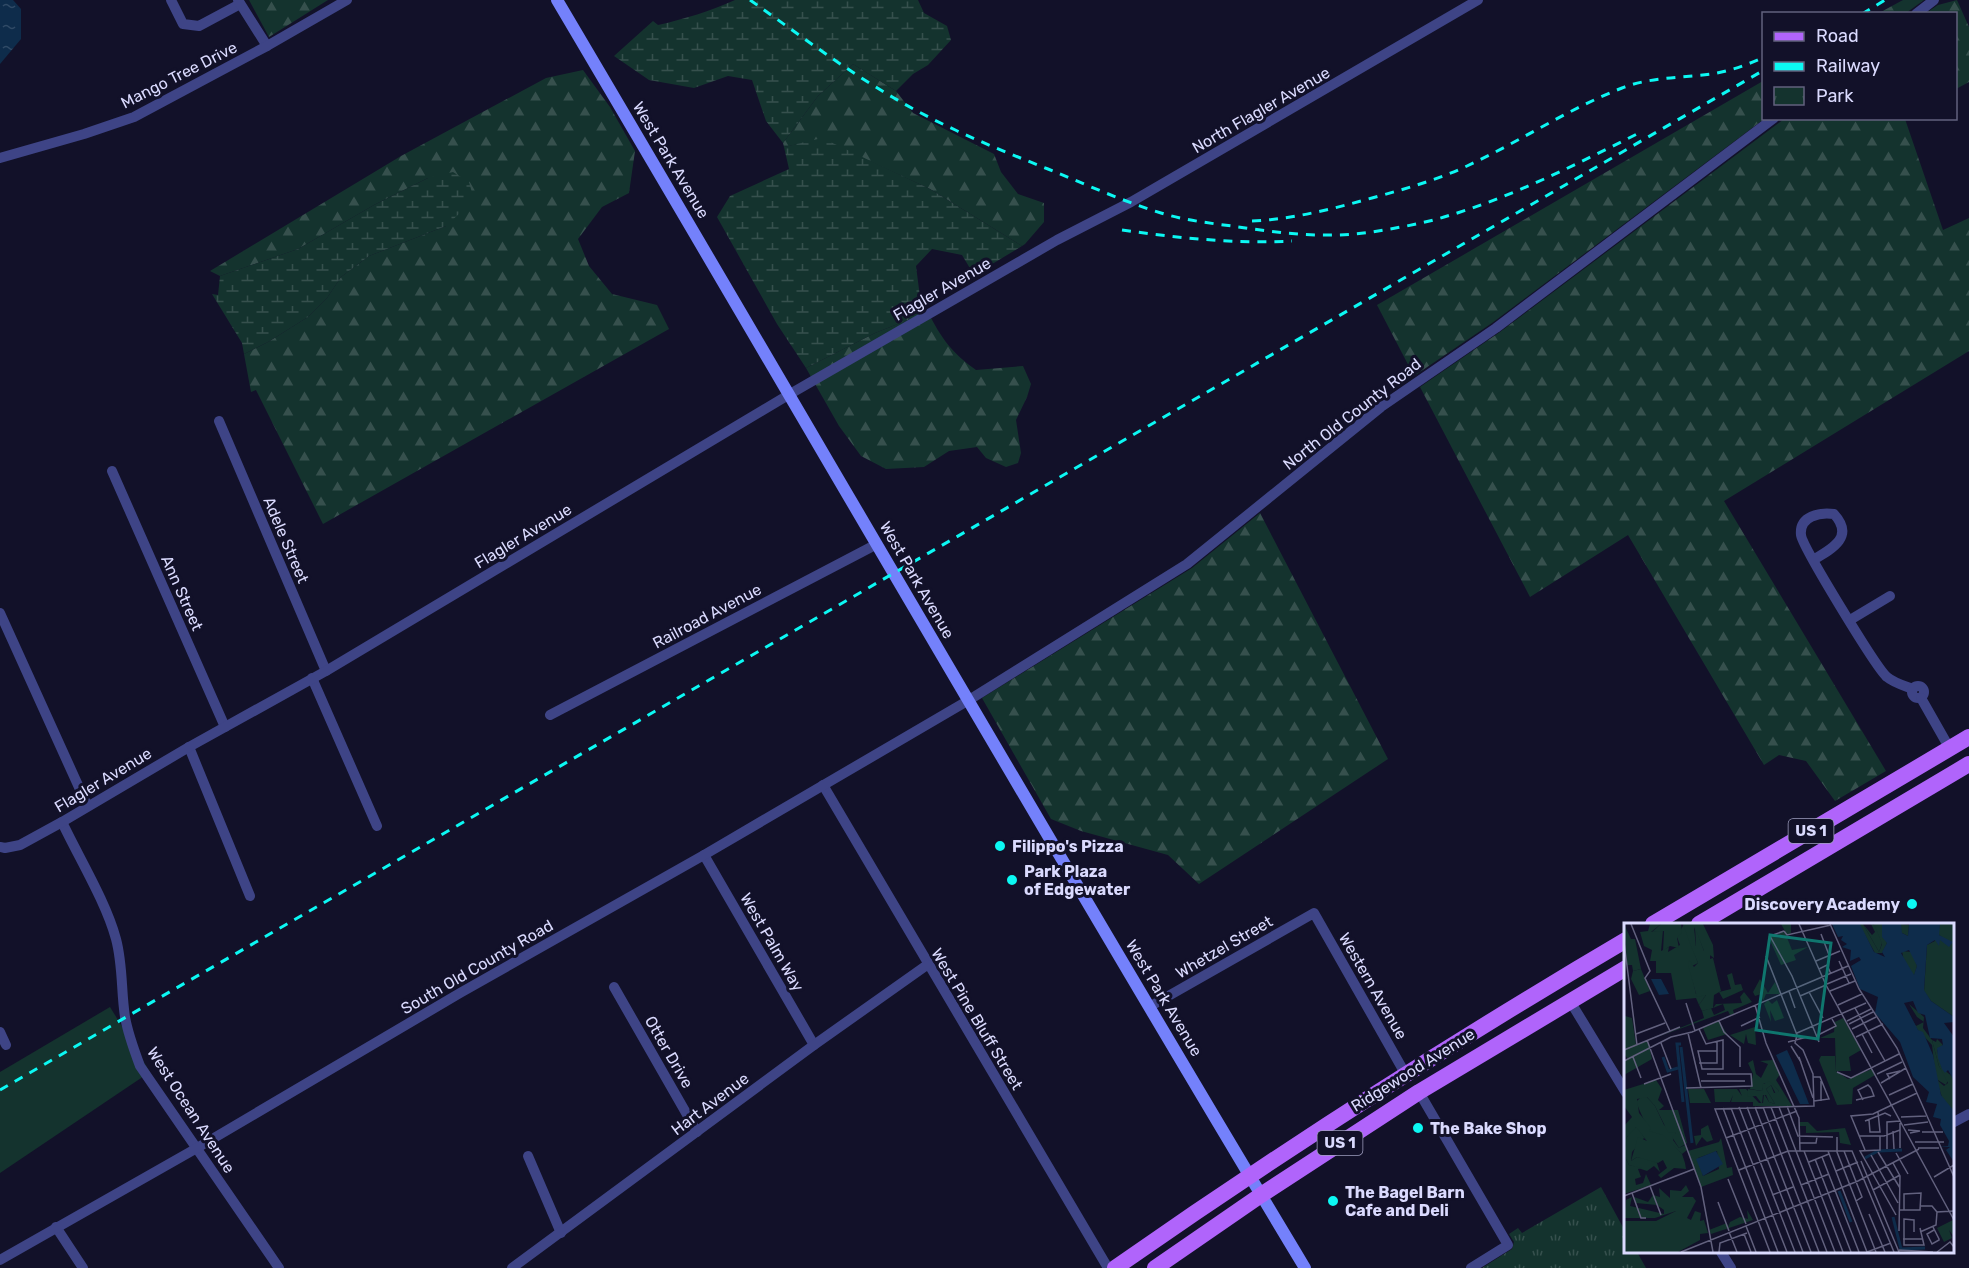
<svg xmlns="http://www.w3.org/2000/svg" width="1969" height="1268" viewBox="0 0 1969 1268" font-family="Rubik,sans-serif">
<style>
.grass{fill:#14332e}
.forest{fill:url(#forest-firs)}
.wetland{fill:url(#wetland-marsh)}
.park{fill:url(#park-tufts)}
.water{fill:url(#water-ripples)}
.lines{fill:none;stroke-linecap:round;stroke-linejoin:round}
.street{stroke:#3e4486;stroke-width:10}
.secondary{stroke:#7481fb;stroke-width:12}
.primary{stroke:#b064fb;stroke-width:16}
.rail{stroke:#0cf8f3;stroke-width:3;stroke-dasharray:9 8;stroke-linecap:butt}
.poi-dot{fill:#0cf8f3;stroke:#121129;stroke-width:2}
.labels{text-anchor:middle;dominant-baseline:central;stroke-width:6;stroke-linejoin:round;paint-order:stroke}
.shield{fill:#121129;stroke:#9e9ebe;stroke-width:1.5}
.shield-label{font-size:15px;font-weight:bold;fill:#dadafe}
.street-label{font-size:16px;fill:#dadafe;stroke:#121129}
.poi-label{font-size:16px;font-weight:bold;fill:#dadafe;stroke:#121129;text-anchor:start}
.inset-river{fill:none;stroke:#0e2c4b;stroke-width:3}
.inset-road{fill:none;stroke:#62617e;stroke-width:1.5}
.view{fill:#0f766e;fill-opacity:0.15;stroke:#0f766e;stroke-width:3}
.inset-edge{fill:none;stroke:#dadafe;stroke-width:3}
</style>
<defs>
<pattern id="forest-firs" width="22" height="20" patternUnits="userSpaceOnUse" patternTransform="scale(1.5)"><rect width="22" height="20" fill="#14332e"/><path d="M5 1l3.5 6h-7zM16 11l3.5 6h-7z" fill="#36504d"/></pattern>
<pattern id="wetland-marsh" width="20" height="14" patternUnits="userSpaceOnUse" patternTransform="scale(1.5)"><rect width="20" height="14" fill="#14332e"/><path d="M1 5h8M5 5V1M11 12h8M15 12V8" fill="none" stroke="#36504d"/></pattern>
<pattern id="park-tufts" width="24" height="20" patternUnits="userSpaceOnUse" patternTransform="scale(1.5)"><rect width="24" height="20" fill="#14332e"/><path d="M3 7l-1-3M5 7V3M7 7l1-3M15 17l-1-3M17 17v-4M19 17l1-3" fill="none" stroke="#36504d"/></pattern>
<pattern id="water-ripples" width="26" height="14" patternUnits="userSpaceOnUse" patternTransform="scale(1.5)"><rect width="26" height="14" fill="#0e2c4b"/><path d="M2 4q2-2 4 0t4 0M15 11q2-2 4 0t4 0" fill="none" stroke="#304a66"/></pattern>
</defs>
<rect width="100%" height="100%" fill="#121129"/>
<path class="grass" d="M110 1007 150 1072 0 1173V1072Z"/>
<g class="forest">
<path d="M249 0H328L269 37Z"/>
<path d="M1903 0H1924L1906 13H1879Z"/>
<path d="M1957 0 1969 27V82L1956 89V14L1926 13 1938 5Z"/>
<path d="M853 64 896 91 913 113 994 154 1001 172 1018 194 1044 203V222L1025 244 1022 246 930 189 822 139 784 147 783 143 818 96Z"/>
<path d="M583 70 610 107 635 151 629 193 602 207 578 239 589 266 612 294 657 305 669 329 323 524 256 390 251 392 244 354 268 342 308 317 327 298 341 277 369 256 446 226 428 178 374 205 298 249 220 276 210 271 401 156 546 78Z"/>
<path d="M1763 81 1764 119 1492 323 1414 376 1377 305Z"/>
<path d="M1784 119H1905L1943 230 1969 218V351L1724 501 1886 771 1835 801 1806 761 1779 755 1764 765 1628 535 1530 597 1420 387 1500 332Z"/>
<path d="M928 312C941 338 952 353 976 370L1023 366 1031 384 1027 397 1016 420 1021 453 1018 463 1006 467 986 458 977 447 949 451 924 467 886 469 861 456 839 426 806 368 875 333Z"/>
<path d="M1260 513 1388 759 1199 884 1168 855 1081 831 1051 819 982 698 1192 568Z"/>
</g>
<g class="wetland">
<path d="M735 0H918L924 13 947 26 951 40 928 65 913 74 896 91 853 64 818 96 783 143 766 121 752 80 728 76 694 88 649 80 614 56 653 21 658 25C685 19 710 11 735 0Z"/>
<path d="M822 138 930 189 1022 246 974 275 962 255 932 249 916 266 920 297 928 312 875 333 806 368 777 324 717 217 730 196 789 169 784 147Z"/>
<path d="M453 172 469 182 473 196 461 212 446 226 369 256 341 277 327 298 308 317 268 342 244 354 242 343 212 294 218 295 220 276 298 249 374 205 428 178Z"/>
</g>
<path class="park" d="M1601 1187 1625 1231 1626 1252H1637L1646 1268H1482L1512 1249 1514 1242 1509 1234 1518 1228 1522 1233Z"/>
<path class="water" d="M0 0H13L21 9V39L0 64Z"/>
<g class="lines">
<g class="street">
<path d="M171 0 183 24 199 26 240 4"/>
<path d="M238 0 267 46"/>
<path d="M1916 14 1934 0"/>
<path d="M0 158 84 134 134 117 267 46 347 0"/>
<path d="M219 421 326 671"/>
<path d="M112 471 225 727"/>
<path d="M1813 560C1832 549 1855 537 1834 514 1820 512 1799 516 1801 535 1802 546 1877 669 1887 677 1894 683 1905 686 1913 689"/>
<path d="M0 613 87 805"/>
<path d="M1850 620 1890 596"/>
<path d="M312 678 377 826"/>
<circle cx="1918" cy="692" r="6"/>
<path d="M1921 698 1950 749"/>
<path d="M550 715 877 544"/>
<path d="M189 747 250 896"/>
<path d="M823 785 1108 1268"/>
<path d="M62 822C79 858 106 902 116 939 123 965 121 991 125 1017 128 1034 134 1050 140 1066L279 1268"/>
<path d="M0 847 5 848 20 845 62 822 189 747 326 671 790 394 1057 240 1131 202 1478 0"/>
<path d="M704 855 814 1045"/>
<path d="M614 987 697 1132"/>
<path d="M1570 1001 1626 1093"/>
<path d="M1149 1007 1314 913 1406 1075"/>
<path d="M0 1032 6 1045"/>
<path d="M1419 1092 1508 1245 1471 1268"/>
<path d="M1952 1123 1969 1114"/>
<path d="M528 1156 561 1233"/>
<path d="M56 1227 83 1268"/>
<path d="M1721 1252 1731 1268"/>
<path d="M0 1260 197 1148 460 993 704 855 969 700 1187 564 1381 407 1496 328 1774 118"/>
<path d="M512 1268 814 1045 927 965"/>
</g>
<path class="secondary" d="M557 0C807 423 1052 848 1305 1268"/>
<g class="primary">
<path d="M1653 924 1969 737"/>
<path d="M1699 924 1969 764"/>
<path d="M1115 1268C1281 1152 1451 1043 1626 940"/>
<path d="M1155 1268 1261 1195 1419 1092 1626 968"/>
</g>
<g class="rail">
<path d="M750 0C797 33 844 69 894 98 943 127 995 148 1048 169 1085 184 1122 201 1161 213 1184 220 1208 223 1232 226 1278 233 1326 239 1372 232 1396 228 1421 224 1444 217 1510 198 1577 164 1639 133"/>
<path d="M1862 14 1885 0"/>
<path d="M1252 221C1294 219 1332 209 1372 198 1405 189 1437 180 1467 166 1519 142 1568 109 1622 88 1650 77 1682 78 1712 74 1730 71 1747 65 1764 57"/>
<path d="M1122 230C1178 238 1235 244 1292 241"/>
<path d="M0 1090 1764 70"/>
</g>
</g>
<g class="poi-dot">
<circle cx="1000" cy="846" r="6"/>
<circle cx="1012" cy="880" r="6"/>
<circle cx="1912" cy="904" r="6"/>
<circle cx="1418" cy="1128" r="6"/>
<circle cx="1333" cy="1201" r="6"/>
</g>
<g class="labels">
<g class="shield">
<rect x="1788.5" y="819" width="45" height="24" rx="4.5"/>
<rect x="1317.5" y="1131" width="45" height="24" rx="4.5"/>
</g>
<g class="shield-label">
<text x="1811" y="831">US 1</text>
<text x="1340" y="1143">US 1</text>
</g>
<g class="street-label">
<text transform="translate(179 75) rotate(-27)">Mango Tree Drive</text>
<text transform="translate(1261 110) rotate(-30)">North Flagler Avenue</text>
<text transform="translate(671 160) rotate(59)">West Park Avenue</text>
<text transform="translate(942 289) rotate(-30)">Flagler Avenue</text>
<text transform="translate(1352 414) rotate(-38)">North Old County Road</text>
<text transform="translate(523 536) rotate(-31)">Flagler Avenue</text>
<text transform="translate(286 540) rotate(67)">Adele Street</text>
<text transform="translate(917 580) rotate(60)">West Park Avenue</text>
<text transform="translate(182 593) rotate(66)">Ann Street</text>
<text transform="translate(707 616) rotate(-28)">Railroad Avenue</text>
<text transform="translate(103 780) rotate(-31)">Flagler Avenue</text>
<text transform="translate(772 942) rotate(60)">West Palm Way</text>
<text transform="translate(1224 947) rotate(-30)">Whetzel Street</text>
<text transform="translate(477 967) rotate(-30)">South Old County Road</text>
<text transform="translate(1373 986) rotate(60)">Western Avenue</text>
<text transform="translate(1164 998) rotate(59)">West Park Avenue</text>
<text transform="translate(977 1019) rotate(59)">West Pine Bluff Street</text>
<text transform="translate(669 1052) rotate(60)">Otter Drive</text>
<text transform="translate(1413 1070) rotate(-32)">Ridgewood Avenue</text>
<text transform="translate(710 1104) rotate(-37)">Hart Avenue</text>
<text transform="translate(191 1110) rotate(57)">West Ocean Avenue</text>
</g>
<g class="poi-label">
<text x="1012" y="846">Filippo's Pizza</text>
<text x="1024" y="871">Park Plaza<tspan x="1024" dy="18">of Edgewater</tspan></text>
<text x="1900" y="904" text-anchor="end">Discovery Academy</text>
<text x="1430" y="1128">The Bake Shop</text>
<text x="1345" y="1192">The Bagel Barn<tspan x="1345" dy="18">Cafe and Deli</tspan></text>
</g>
</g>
<g transform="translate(1624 923)">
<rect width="330" height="330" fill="#121129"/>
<path d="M26 1H37L27 9 39 7 37 28 45 24 44 29 56 22 53 14 60 1 74 40 66 44 72 71 82 72 75 82 72 75 52 77 47 50H32V38H26L28 27 20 23 16 9 24 8ZM17 46 26 68 15 72 7 56 9 48ZM64 166H80L87 180H66ZM17 174H23L31 183 40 202 52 210 49 217 55 225 61 222 63 227 58 231 37 212 25 209 12 179ZM97 215 103 245 108 244 109 252 77 264 64 228 95 219ZM93 228 95 246 79 253 74 235Z" fill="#14332e" fill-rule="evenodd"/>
<path d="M0 1 7 16H11L17 46 9 48 8 42H3ZM37 1H57L58 9 53 15 55 25 46 23 39 28 40 8 28 9ZM59 1H79L89 22 90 35 80 28 70 4 72 24 67 23ZM157 1H167V10L162 12 168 27 184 24 170 32 172 37 157 42 144 13 156 15 155 9 161 8ZM239 1 248 12 251 9 247 1 251 2 258 20 255 29ZM108 50 111 62 117 61 119 67 99 76 95 69 107 66 103 52ZM120 69 128 79 109 87 110 91 106 92 104 88 34 114 80 95 78 88 87 85 90 92 101 87 99 81 89 85 92 81 118 80 116 74ZM144 77 148 81 153 77 160 95 151 98 146 87 147 99 140 81ZM277 79 292 103 300 99 293 94 285 81 300 94 299 105 308 117 315 143 324 157 322 162 312 156 308 122 293 106ZM1 93 8 95 12 122 24 118 28 136 0 152V138L4 136 0 131ZM131 104 132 122 124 120 122 111 120 121 106 112ZM129 137 132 151 137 155 144 141 136 138 149 137 156 151 152 157 168 183H129V179H107L109 172 106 179H91L90 166H113L118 173 115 166H122L135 180H139L140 171 145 179 151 181 142 166 147 162 150 170 155 168 148 161 140 160 138 168 126 166 129 151 124 140ZM175 199H184L193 208 221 205 227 222 216 220 215 209 182 210V203H175ZM13 204 23 218 20 215 8 229 7 238 13 234 32 237 36 249 30 243 23 248 5 242 0 232 2 216 8 205ZM123 287 129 297 87 311 85 307 103 300 104 304 106 299 116 294 124 296ZM329 297 330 314 325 307 328 315 320 319 313 305Z" fill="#14332e"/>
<path d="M235 1H239L255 29 258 21 250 1H258L263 20 258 30H251ZM277 1 285 2 284 13 278 10 277 12 283 14 286 12 283 24 275 22ZM316 1H330V94L307 78 300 68 303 22 311 18 309 14 324 19 314 11ZM71 4 80 28H86V36L89 35 97 68 90 72 89 85 78 88 75 82 82 72 73 74 64 42 65 37 70 44 74 40 67 23H72ZM278 28 288 29 293 43 290 53 280 39ZM136 56 144 70 151 59 156 71H142L139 78 137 71 131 73 129 69ZM313 116 319 122 313 127 318 145 330 155V188L320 180 312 156 320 163 324 160 315 143 309 121 308 117 312 119ZM32 157 38 166 34 177 40 183 35 187H54L63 220 55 225 48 214 52 210 44 209 31 183 23 174 13 176 15 190 27 205 25 208 39 212 58 231 61 240 62 246 50 245 37 255 34 252 43 245 39 237 34 240 13 234 7 238 14 214 23 218 12 204 3 214 0 229V203L8 194 0 183V167ZM146 158 155 168 152 171 147 162 142 166 151 181 145 179 142 172H139L138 181 132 173 123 174 124 166 138 168 139 161ZM84 202 89 217 83 219 78 214 72 223 70 213 77 212V206ZM0 232 5 242 18 245 14 246 17 254 11 256 12 262 19 260 22 251 27 262 0 271ZM62 262 65 268 58 274H69L72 278 63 295 67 297 71 288 77 290 76 298 80 297 84 310 76 311V317L54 329H0V298H32L52 288 31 295H0L2 277 8 274 6 283 40 291V287L33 282 12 280 10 274 24 279 29 272 36 274 35 265 46 275V267L57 268Z" fill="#14332e"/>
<path d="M219 95 237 127 225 134 227 148H212L211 115H196L210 109 211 99Z" fill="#14332e"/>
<path d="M95 98 103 111 84 117 79 105ZM197 133H211L212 148 224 156 248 146 251 152 229 165 228 181 213 182 195 137Z" fill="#14332e"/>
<path d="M208 1H236L250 29 261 34 258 29 263 20 258 14V1H277L278 10 284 13 285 1H316L315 12 329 19 325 24 316 17 315 23 311 17 303 22 300 67 307 78 330 94V99L320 100 330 114V158L324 147 321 150 318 146 314 135 313 125 319 122 318 116 306 115 301 92 294 90 289 78 280 80 294 107 299 109 309 132 317 172 330 188V239L322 227 326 224H316L324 223 325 218 316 202 317 196 309 194 313 181 302 179 305 169 289 154 276 119 251 90 254 74 236 66 227 43 237 37 235 34 226 38 227 27 218 24 223 21 217 17 219 13 214 14ZM285 27 293 43 290 52 277 30ZM27 56H37L45 71 35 72ZM163 127 169 140 185 181H176L152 132ZM92 228 99 241 79 253 72 236Z" fill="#0e2c4b" fill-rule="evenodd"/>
<path class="inset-river" d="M57 121H53L59 179M57 124 68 220M39 134 44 148 54 145M241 235 254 228 278 227M215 268 227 299M269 294 277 326 301 325"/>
<path class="inset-road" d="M7 1 26 48 21 55 46 108M175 1 202 62 330 297M206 1 235 66 273 125 330 254M160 8 146 13 168 53 195 119M160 8 163 12 207 2M197 11 205 32M0 19 13 122M142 33 173 112 171 120 179 127 189 151 190 183 91 186 146 329M192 38 216 28M215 38 225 60M195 46 203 42 207 51M203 61 227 51M165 68 171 85M206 68 231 58M185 69 199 95M176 73 202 62M62 80 71 108M131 82 142 120 175 195 176 228M214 82 238 71M231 85 261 138M95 98 100 109 116 124V144M223 98 247 86M225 101 249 89M117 103 136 94M75 106 82 121 99 117V146H78L74 128H93M228 106 252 94M64 110 77 165M173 110 242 80M12 111 41 100M238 111 248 130M192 113 212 103 208 96M232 114 259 101M23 117 77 264 89 329M164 119 183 114M37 120 47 146M167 123 177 139M0 127 56 104M9 134 17 155M175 134 189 175M0 138 47 114 68 109 224 43M75 140H93V118M213 149 227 155 275 131M253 151 278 139M189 154H196L205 176 190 178M266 156 263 151 276 148M77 158H121M197 158V178M257 160 282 145M20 161 47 151M62 165 128 163 127 151H83M265 172 289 161M232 177 250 173 247 165M239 177 234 167 244 162 247 165M163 183 174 213 209 214M115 184 171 329M123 184 179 329M131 184 187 329M139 184 195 329M147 184 203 329M155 184 211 329M99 185 154 329M107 185 163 329M277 194 302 193M245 197 246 209H256L254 189M241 198 261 190 267 193M276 200V225M280 202 304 199M284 207 296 208 286 210M269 208 270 226M298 209H319M235 213H260L276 207M256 213V227L236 228 272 292M213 214V229L252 329M102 215 173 188M291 219H320M176 220H192L193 214M294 225H315M263 226V199L276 198M241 227 227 193 249 191 293 170M180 228 219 329M204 228 243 329M220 228 238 274 232 278M254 229 276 265M272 230 284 251M247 232 274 280M198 234 235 329M191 236 227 329M237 238 275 329M185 239 205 231M269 240 276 253 275 308M115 247 164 228H228L270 329M212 248 234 239M310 254 330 242M104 256 122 301M177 262 205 251M26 263 37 292M249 267 276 252M8 270 17 295H22M148 272 169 264M0 273 70 246M94 279 105 308M297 283H308L313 289M276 287H296L297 270 280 271V287M245 291 261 329M122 303 132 329M309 304 315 316V317L308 321 303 311 310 307M105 309 113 329M290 309V297L280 296V322H300L296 305M296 309 312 302 313 289 330 288M120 311 127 329M279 316H298M275 327 309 329M57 329 234 258 295 226M95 329 96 320 123 310M243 329 267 320M313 329 326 319 330 324"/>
<path class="view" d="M146 12 207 20 194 116 132 107Z"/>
<rect width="330" height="330" class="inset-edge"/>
</g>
<rect x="1762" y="12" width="195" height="108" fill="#121129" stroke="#62617e" stroke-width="1.5"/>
<rect x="1774" y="32" width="30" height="9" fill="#b064fb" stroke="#62617e" stroke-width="1.5"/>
<text x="1816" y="42" font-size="18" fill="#dadafe">Road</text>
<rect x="1774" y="62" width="30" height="9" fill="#0cf8f3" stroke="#62617e" stroke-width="1.5"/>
<text x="1816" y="72" font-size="18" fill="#dadafe">Railway</text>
<rect x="1774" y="87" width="30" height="18" fill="url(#park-tufts)" stroke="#62617e" stroke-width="1.5"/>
<text x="1816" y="102" font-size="18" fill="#dadafe">Park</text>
</svg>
